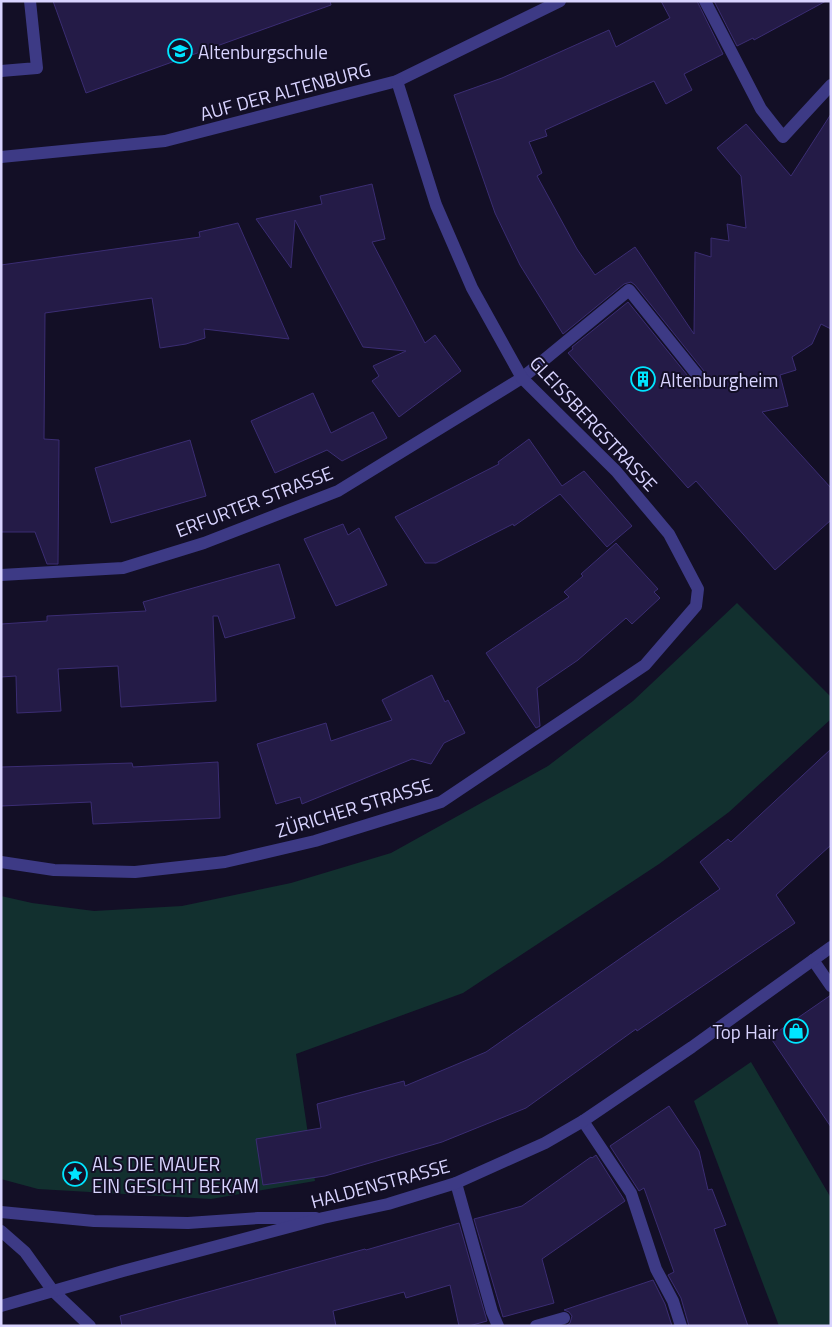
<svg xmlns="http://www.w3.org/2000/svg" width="832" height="1327" viewBox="0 0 832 1327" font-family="'Titillium Web',sans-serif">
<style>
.green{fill:#12302f}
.building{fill:#241b47;stroke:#3b2d73}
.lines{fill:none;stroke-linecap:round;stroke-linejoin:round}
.service{stroke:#3d3a85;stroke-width:12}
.minor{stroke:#3d3a85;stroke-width:12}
.tertiary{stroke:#3d3a85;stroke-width:12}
.labels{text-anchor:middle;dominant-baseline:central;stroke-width:4;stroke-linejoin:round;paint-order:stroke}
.poi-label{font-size:19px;fill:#d9d4ff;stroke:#130f26;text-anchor:start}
.street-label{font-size:19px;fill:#d9d4ff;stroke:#130f26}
</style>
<rect width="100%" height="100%" fill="#130f26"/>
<g class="green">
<path d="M737 603 831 697V719L729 812 659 864 463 993 296 1054 315 1181 211 1199 38 1189 1 1179V896L32 903 94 911 182 906 291 883 391 853 548 766 633 701Z"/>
<path d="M751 1062 831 1198V1326H779L694 1101Z"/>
</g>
<g class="building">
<path d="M53 1H330L331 5 86 93Z"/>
<path d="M661 1H697L723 54 684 74 692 90 666 104 654 81 545 130 547 136 529 142 542 173 537 176 577 249 595 275 635 247 694 334 695 252 711 257V238L729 241 727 224 746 228 741 176 717 148 746 124 791 176 831 114V329L821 324 812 344 792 357 796 370 780 375 788 406 762 412 831 488V520L775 570 696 481 688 488 568 353 573 349 572 347 628 302 696 386 703 389 707 387 710 380 708 376 635 285 631 282 624 284 563 334 520 265 495 213 454 95 502 78 609 30 616 47 670 18Z"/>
<path d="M714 1H826L754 40 753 38 737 46Z"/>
<path d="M372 184 385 239 372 242 425 343 435 335 461 371 399 417 372 381 379 376 373 366 406 351 363 347 295 220 291 268 256 219 322 204 320 196Z"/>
<path d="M238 223 289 339 204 329 205 338 186 344 160 348 152 298 45 313 44 439 59 440 58 564H47L35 532H1V265L200 237 199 232Z"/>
<path d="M313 393 331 433 373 412 387 438 342 461 327 450 275 473 251 421Z"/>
<path d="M529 439 562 486 584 471 632 526 607 547 560 494 514 526 513 524 436 563H425L395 517 499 464 498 462Z"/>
<path d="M190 440 206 496 111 523 95 468Z"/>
<path d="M343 524 348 535 359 528 387 585 336 606 304 539Z"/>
<path d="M616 543 658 589 654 592 660 598 632 624 626 618 578 660 537 688 540 726 536 728 486 653 569 597 564 592 583 576 581 574Z"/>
<path d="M279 564 295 618 225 638 218 616H213L216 701 121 707 118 666 58 669 61 711 17 713 16 676 1 677V624L47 621V616L146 611 143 602Z"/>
<path d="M432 675 445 702 448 700 465 733 444 743 431 764 412 759 302 804 300 797 276 804 257 744 326 723 331 741 392 720 382 700Z"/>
<path d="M831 749V845L776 895 795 923 637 1031 636 1029 526 1108 442 1142 325 1176 263 1185 256 1139 321 1128 317 1104 404 1081 405 1086 486 1052 720 889 700 862 728 839 731 842Z"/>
<path d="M218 762 220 818 93 824 91 802 1 806V767L132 763 133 767Z"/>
<path d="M831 995V1127L770 1037Z"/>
<path d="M669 1106 699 1151 708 1190 712 1189 726 1225 714 1229 748 1326H689L681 1298 668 1275 674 1272 644 1188 639 1191 610 1146Z"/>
<path d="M596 1155 625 1201 542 1259 554 1303 503 1317 474 1219 522 1206 591 1157 592 1158Z"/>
<path d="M459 1223 487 1321 469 1326H459L450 1285 406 1298 404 1292 333 1311 336 1326H122L120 1316 365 1249 366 1250Z"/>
<path d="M653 1280 665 1304 672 1326H566L570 1323 572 1316 569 1312 564 1310Z"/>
</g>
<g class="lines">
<g class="service">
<path d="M705 1 761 109 783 137 831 85"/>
<path d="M1 71 37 68 30 1"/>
<path d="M522 378 629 290 702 381"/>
<path d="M813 960 831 986"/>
<path d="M583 1121 631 1193 656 1269 673 1301 681 1326"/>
<path d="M456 1183 492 1312 498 1326"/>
<path d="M536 1326 564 1318"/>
</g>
<g class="minor">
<path d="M1 157 165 141 397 81 560 1"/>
<path d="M1 575 123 568 204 543 338 491 522 378"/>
<path d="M1 862 54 870 135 872 225 862 315 841 441 802 645 665 696 606 698 589 669 534 616 471 522 378 472 288 436 205 397 81"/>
<path d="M1 1212 94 1221 188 1223 258 1218H316"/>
<path d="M1 1231 25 1252 53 1291 90 1326"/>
</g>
<path class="tertiary" d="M1 1306 123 1271 323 1218 388 1204 456 1183 545 1143 583 1121 692 1047 831 947"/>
</g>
<defs>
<g id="school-ring" transform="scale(1.25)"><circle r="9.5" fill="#130f26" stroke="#00e5ff" stroke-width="1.5"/><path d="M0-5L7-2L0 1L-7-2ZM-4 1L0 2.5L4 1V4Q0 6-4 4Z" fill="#00e5ff"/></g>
<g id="building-ring" transform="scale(1.25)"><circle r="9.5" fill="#130f26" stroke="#00e5ff" stroke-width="1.5"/><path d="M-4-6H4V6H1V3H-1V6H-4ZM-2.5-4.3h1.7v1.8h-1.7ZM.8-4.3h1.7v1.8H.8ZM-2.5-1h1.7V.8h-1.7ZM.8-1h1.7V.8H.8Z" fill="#00e5ff"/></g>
<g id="shop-ring" transform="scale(1.25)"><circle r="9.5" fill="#130f26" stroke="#00e5ff" stroke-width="1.5"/><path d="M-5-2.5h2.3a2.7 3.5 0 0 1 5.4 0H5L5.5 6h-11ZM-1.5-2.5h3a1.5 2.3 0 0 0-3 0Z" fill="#00e5ff"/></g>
<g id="sight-ring" transform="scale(1.25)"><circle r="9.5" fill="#130f26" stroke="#00e5ff" stroke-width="1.5"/><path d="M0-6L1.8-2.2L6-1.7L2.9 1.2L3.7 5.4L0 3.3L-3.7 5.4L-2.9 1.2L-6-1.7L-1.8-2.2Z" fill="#00e5ff"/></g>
</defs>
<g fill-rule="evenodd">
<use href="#school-ring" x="180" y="51"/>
<use href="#building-ring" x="643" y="379"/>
<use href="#shop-ring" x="796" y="1031"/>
<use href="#sight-ring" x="75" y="1174"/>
</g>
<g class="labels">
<g class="poi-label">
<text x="198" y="51">Altenburgschule</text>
<text x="660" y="379">Altenburgheim</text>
<text x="778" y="1031" text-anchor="end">Top Hair</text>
<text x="92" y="1163">ALS DIE MAUER<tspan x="92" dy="22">EIN GESICHT BEKAM</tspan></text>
</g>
<g class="street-label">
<text transform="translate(285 91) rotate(-15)">AUF DER ALTENBURG</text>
<text transform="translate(594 423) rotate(47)">GLEISSBERGSTRASSE</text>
<text transform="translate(254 501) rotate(-21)">ERFURTER STRASSE</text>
<text transform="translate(354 807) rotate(-17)">ZÜRICHER STRASSE</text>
<text transform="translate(380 1183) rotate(-15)">HALDENSTRASSE</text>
</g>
</g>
<rect width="832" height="1327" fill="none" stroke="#d9d4ff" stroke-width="5"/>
</svg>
